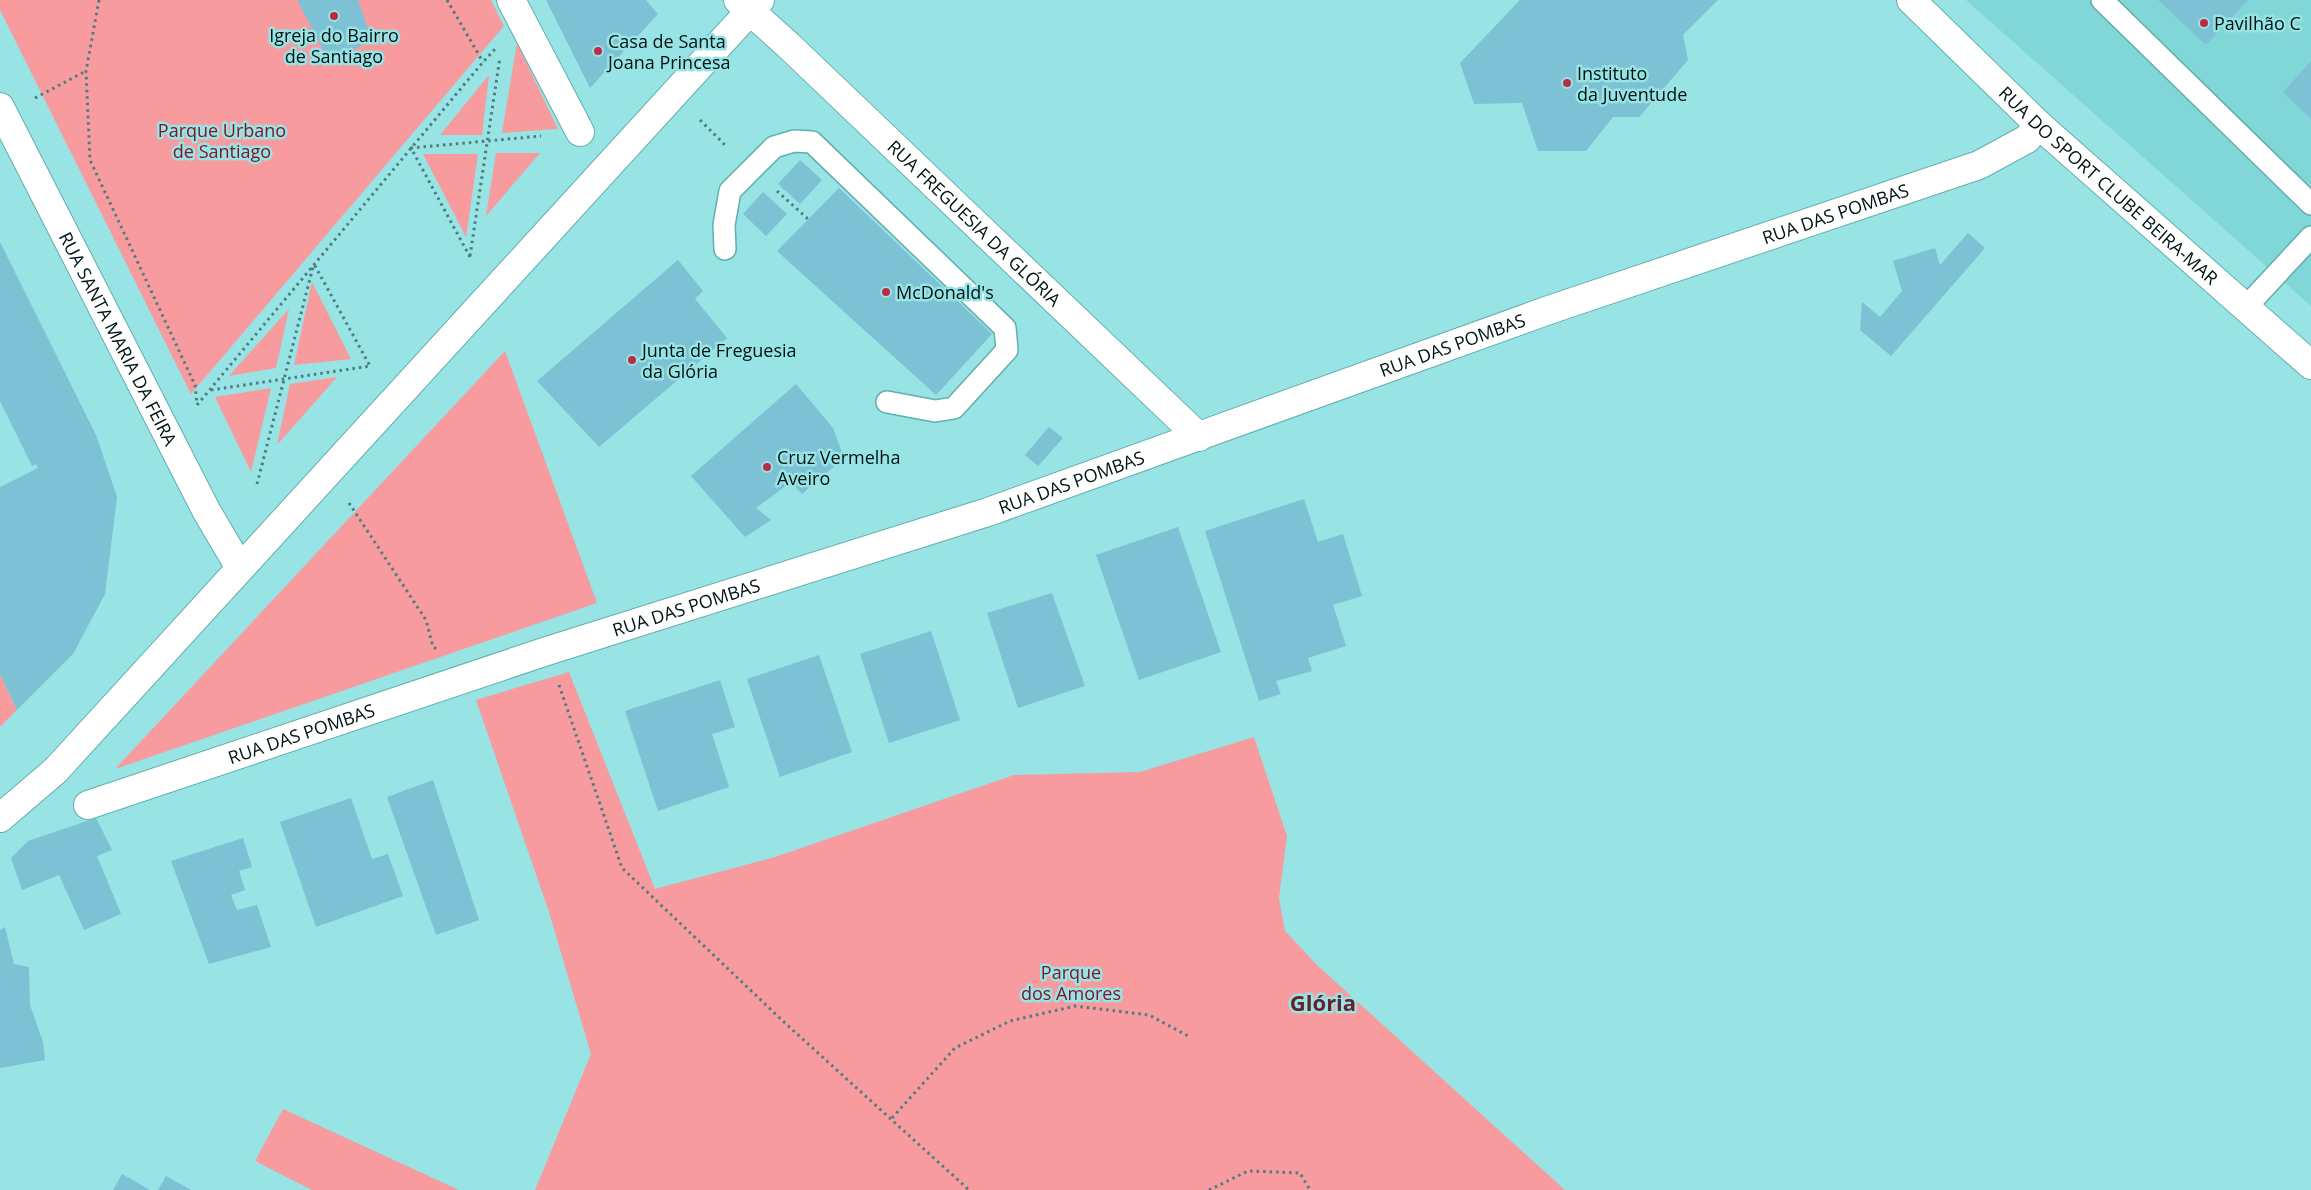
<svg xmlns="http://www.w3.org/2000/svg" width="2311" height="1190" viewBox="0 0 2311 1190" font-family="'Open Sans',sans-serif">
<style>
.built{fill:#81d7d8}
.green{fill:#f79b9f}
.building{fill:#7cc1d4}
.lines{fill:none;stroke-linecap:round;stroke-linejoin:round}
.service-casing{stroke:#63aeaf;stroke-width:24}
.pedestrian-casing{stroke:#63aeaf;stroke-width:30}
.minor-casing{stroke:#63aeaf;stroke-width:30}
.path{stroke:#4d7d7e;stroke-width:3;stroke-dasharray:2.5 4;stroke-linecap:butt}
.service{stroke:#fff;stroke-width:21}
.pedestrian{stroke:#fff;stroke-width:28}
.minor{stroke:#fff;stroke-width:28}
.poi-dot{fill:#bc2b44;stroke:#98e3e4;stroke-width:2}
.labels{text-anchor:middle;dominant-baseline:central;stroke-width:5;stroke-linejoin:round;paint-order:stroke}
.poi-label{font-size:18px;fill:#001314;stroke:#98e3e4;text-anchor:start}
.park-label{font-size:18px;fill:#80162a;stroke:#98e3e4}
.street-label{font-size:18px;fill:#001314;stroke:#98e3e4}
.district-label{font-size:22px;font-weight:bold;fill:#672129;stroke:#98e3e4}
</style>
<rect width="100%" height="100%" fill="#98e3e4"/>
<path class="built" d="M1966 0H2311V306Z"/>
<g class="green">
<path d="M0 0H491L504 26 191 394 0 10Z"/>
<path d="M517 43 558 129 502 133Z"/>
<path d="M489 75 482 135H440Z"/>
<path d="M496 153H540L486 216Z"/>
<path d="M423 154H478L466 237Z"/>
<path d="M312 282 351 359 294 365Z"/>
<path d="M289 309 276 368 229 376Z"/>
<path d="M505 351 597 603 115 769Z"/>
<path d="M337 377 277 445 290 384Z"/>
<path d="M271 388 251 472 215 397Z"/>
<path d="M569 672 655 889 775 857 1014 775 1140 772 1254 737 1287 836 1279 898 1285 931 1318 966 1565 1190H535L591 1054 549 912 476 700Z"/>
<path d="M0 674 17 710 0 727Z"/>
<path d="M283 1109 459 1190H312L255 1161Z"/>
</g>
<g class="building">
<path d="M297 0H358L369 32 367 43 329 61Z"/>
<path d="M546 0H646L658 14 590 88Z"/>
<path d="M1520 0H1718L1683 35 1688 60 1639 117H1613L1586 151H1538L1522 103 1474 104 1460 63Z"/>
<path d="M2158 0H2248L2206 45Z"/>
<path d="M2311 61V119L2283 92Z"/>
<path d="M800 160 822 180 800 204 778 184Z"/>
<path d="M839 188 992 334 936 395 777 251Z"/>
<path d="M763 192 787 214 766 236 743 214Z"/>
<path d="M1968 233 1985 248 1891 356 1860 330 1862 302 1880 317 1902 291 1893 261 1935 248 1940 265Z"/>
<path d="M0 242 96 435 117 497 105 594 73 654 17 710 0 674V487L38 468 36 464 32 466 0 401Z"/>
<path d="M678 260 703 291 695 299 727 338 599 447 537 381Z"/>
<path d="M796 384 833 428 844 458 802 494 791 482 756 508 771 520 745 537 691 476Z"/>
<path d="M1049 427 1063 438 1038 466 1025 455Z"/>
<path d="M1304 499 1318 542 1343 534 1362 596 1333 605 1346 646 1308 658 1312 671 1276 681 1281 694 1259 701 1205 531Z"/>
<path d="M1178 527 1221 652 1139 680 1096 555Z"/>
<path d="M1052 593 1085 686 1018 708 987 613Z"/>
<path d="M931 631 960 720 889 743 860 654Z"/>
<path d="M819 655 852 752 780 777 747 679Z"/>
<path d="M720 680 735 727 712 734 729 787 658 811 625 711Z"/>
<path d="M433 780 479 920 436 935 387 797Z"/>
<path d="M351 798 372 859 388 854 403 896 316 927 280 822Z"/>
<path d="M96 818 112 850 97 856 121 914 84 930 59 875 22 890 11 858 28 841Z"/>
<path d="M243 838 252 867 239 871 245 890 231 895 237 910 257 905 271 947 209 964 171 861Z"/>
<path d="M5 927 14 964 29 967 30 1005 43 1042 45 1060 0 1068V930Z"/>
<path d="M122 1174 150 1190H113Z"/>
<path d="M166 1176 191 1190H158Z"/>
</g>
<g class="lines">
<g class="service-casing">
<g id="service">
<path d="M2102 0 2311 204"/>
<path d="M725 249 724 225 730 191 774 147 794 141 812 142 1005 328 1007 350 954 408 935 411 887 402"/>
<path d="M2246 307 2311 237"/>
</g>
</g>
<g class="pedestrian-casing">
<path id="pedestrian" d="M511 0 580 132"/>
</g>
<g class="minor-casing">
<g id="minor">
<path id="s1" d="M738 0 788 45 1199 437"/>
<path id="s2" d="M1911 0 2039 125 2311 365"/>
<path id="s3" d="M0 107 207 512 240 568"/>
<path id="s4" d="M88 805 547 651 988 512 1549 310 1979 165 2027 139 2039 125"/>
<path d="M0 818 56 770 760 0"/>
</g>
</g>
<g class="path">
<path d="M99 0 86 71 90 160 195 385 197 404"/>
<path d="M447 0 483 62"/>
<path d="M35 98 86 71"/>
<path d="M700 120 727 147"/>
<path d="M777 191 808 219"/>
<path d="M470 256 500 57"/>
<path d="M470 257 411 148 541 136"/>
<path d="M211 390 370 366 314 264"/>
<path d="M197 405 483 62 497 47"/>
<path d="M257 484 313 267"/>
<path d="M349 503 426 620 433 647 438 650"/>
<path d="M559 685 622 868 785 1023 969 1190"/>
<path d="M892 1118 955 1048 1010 1021 1075 1006 1149 1015 1190 1037"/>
<path d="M1209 1190 1248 1171 1300 1173 1310 1190"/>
</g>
<use href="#service" class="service"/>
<use href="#pedestrian" class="pedestrian"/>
<use href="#minor" class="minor"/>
</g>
<g class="poi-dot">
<circle cx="334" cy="16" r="5"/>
<circle cx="2204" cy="23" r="5"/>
<circle cx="598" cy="51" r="5"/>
<circle cx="1567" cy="83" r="5"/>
<circle cx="886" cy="292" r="5"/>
<circle cx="632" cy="360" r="5"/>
<circle cx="767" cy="467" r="5"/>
</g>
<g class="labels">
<g class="poi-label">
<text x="2214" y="23">Pavilhão C</text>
<text x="334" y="35" text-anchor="middle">Igreja do Bairro<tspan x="334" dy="21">de Santiago</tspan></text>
<text x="608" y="41">Casa de Santa<tspan x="608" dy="21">Joana Princesa</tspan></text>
<text x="1577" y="73">Instituto<tspan x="1577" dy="21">da Juventude</tspan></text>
<text x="896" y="292">McDonald's</text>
<text x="642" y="350">Junta de Freguesia<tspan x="642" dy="21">da Glória</tspan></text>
<text x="777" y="457">Cruz Vermelha<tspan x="777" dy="21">Aveiro</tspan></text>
</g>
<g class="park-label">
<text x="222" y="130">Parque Urbano<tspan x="222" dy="21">de Santiago</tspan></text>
<text x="1071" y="972">Parque<tspan x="1071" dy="21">dos Amores</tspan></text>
</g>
<g class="street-label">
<text stroke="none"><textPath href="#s2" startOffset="271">RUA DO SPORT CLUBE BEIRA-MAR</textPath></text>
<text stroke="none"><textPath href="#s4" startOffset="1845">RUA DAS POMBAS</textPath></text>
<text stroke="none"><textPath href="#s1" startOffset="325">RUA FREGUESIA DA GLÓRIA</textPath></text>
<text stroke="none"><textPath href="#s3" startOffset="260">RUA SANTA MARIA DA FEIRA</textPath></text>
<text stroke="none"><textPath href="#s4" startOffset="1440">RUA DAS POMBAS</textPath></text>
<text stroke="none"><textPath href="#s4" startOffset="1035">RUA DAS POMBAS</textPath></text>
<text stroke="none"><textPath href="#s4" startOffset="630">RUA DAS POMBAS</textPath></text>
<text stroke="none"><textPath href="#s4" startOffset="225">RUA DAS POMBAS</textPath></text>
</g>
<g class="district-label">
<text x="1323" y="1002">Glória</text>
</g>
</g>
</svg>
